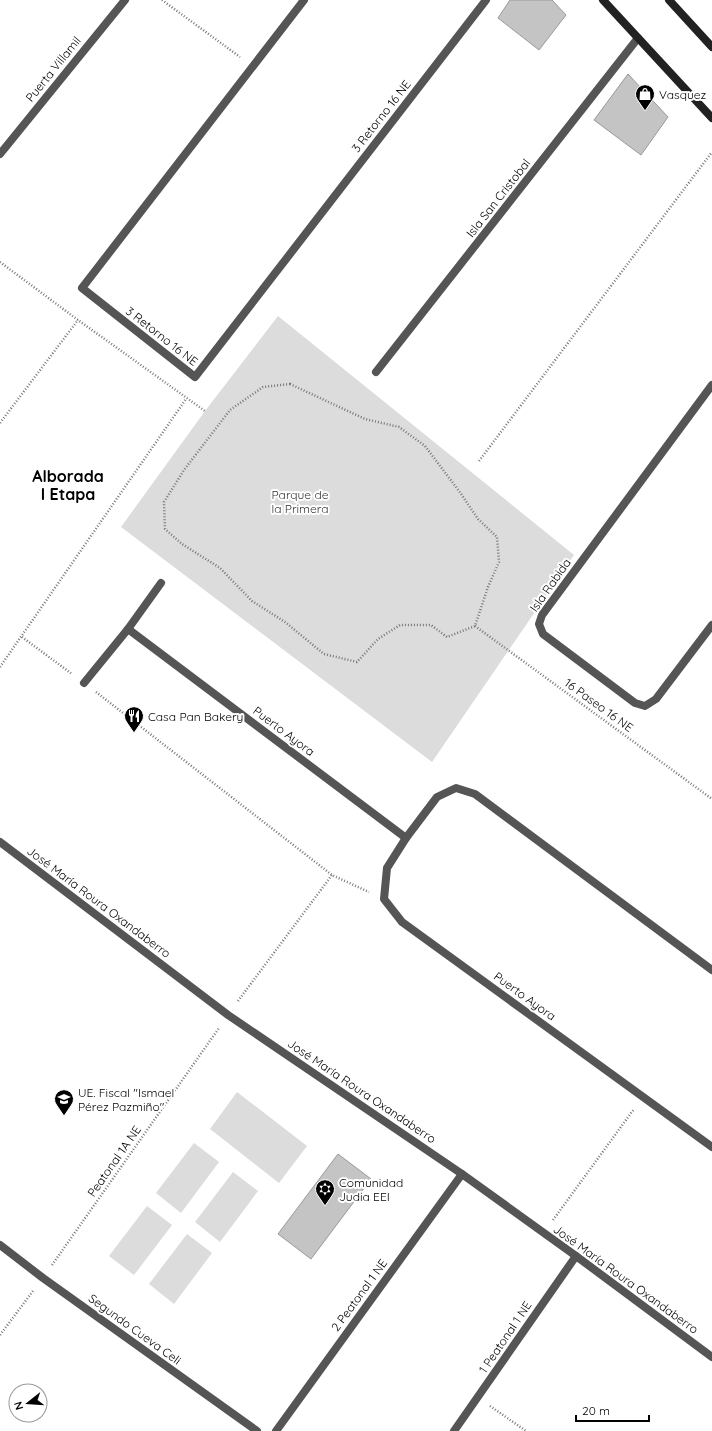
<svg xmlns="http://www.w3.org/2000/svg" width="712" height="1431" viewBox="0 0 712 1431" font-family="Quicksand,sans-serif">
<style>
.green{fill:#dcdcdc}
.building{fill:#c4c4c4;stroke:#999}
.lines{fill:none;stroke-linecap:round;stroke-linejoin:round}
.path{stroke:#777;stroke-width:2.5;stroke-dasharray:1 2;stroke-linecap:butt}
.minor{stroke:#555;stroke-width:8}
.tertiary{stroke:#555;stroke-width:8}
.secondary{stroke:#222;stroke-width:8}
.labels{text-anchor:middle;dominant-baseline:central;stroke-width:4;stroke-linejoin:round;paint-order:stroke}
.street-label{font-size:12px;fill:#000;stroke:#fff}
.poi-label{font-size:12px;fill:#000;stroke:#fff;text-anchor:start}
.park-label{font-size:12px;fill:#333;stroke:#fff}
.district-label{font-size:16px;font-weight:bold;fill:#000;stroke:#fff}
</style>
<rect width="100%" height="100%" fill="#fff"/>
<g class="green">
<path d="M278 316 574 555 432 762 121 527 205 411Z"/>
<path d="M237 1092 307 1146 279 1183 210 1129Z"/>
<path d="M194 1143 219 1162 181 1213 156 1193Z"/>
<path d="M233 1172 258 1191 220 1242 195 1222Z"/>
<path d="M147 1206 172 1225 134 1275 109 1256Z"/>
<path d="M187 1234 212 1253 174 1304 149 1284Z"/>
</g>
<g class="building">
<path d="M510 0H552L566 15 539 50 498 18Z"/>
<path d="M628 74 668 117 641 155 594 120Z"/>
<path d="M338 1154 371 1179 311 1259 278 1234Z"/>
</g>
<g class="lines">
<g class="path">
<path d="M162 0 240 57"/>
<path d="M0 262 78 320 205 411"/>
<path d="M290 384 365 419 399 427 425 446 459 491 478 519 497 537 499 562 488 587 475 626 447 637 431 625H400L378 639 357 662 324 654 285 622 252 601 220 568 182 544 165 529 164 502 184 470 230 410 263 387Z"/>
<path d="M0 423 78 320"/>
<path d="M479 461 712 152"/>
<path d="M475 626 712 799"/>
<path d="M22 637 72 674"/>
<path d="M0 667 186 399"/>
<path d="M96 692 332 875 369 892"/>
<path d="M238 1001 332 875"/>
<path d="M553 1220 634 1109"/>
<path d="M52 1265 219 1028"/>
<path d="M0 1335 33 1291"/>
<path d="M490 1406 526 1431"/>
</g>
<g class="minor">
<path d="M304 0 82 288 195 377 486 0"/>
<path d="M0 154 125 0"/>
<path d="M376 372 638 38"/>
<path d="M712 385 542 615 539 624 543 634 635 703 645 706 656 699 712 625"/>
<path d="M128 629 406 838"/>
<path d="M84 683 128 629 161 583"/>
<path d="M712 970 475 794 456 788 437 797 406 838 387 868 384 899 402 922 712 1147"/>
<path d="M0 1245 43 1278 257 1431"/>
<path d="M276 1431 462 1174"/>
<path d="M454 1431 576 1256"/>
</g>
<path class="tertiary" d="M0 842 228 1015 462 1174 576 1256 712 1357"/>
<g class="secondary">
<path d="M603 0 712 118"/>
<path d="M669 0 712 47"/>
</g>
</g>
<defs>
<g id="shop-pin" transform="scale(1)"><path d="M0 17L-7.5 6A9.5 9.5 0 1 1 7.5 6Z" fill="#000" stroke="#fff"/><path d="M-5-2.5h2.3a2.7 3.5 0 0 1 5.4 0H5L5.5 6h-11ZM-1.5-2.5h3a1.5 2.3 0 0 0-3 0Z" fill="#fff"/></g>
<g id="restaurant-pin" transform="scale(1)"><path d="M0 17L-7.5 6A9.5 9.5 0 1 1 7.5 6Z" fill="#000" stroke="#fff"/><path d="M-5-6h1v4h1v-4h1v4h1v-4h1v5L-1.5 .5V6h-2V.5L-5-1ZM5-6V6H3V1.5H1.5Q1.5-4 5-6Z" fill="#fff"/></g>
<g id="school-pin" transform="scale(1)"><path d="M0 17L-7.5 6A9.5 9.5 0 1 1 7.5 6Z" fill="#000" stroke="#fff"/><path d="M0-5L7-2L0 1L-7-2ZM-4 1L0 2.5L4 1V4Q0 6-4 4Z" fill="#fff"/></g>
<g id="synagogue-pin" transform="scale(1)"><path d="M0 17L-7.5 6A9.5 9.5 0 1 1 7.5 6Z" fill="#000" stroke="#fff"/><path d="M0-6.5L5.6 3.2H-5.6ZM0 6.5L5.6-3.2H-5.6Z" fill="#fff"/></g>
</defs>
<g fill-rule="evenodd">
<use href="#shop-pin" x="645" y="94"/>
<use href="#restaurant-pin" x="134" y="716"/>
<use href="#school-pin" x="64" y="1099"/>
<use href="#synagogue-pin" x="325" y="1189"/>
</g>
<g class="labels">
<g class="street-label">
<text transform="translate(53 69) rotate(-51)">Puerta Villamil</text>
<text transform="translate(381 116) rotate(-52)">3 Retorno 16 NE</text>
<text transform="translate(498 198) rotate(-52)">Isla San Cristobal</text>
<text transform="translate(162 336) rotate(38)">3 Retorno 16 NE</text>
<text transform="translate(550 585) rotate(-55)">Isla Rabida</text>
<text transform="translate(599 705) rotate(36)">16 Paseo 16 NE</text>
<text transform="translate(284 731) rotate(37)">Puerto Ayora</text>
<text transform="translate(99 902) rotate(37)">José María Roura Oxandaberro</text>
<text transform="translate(525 996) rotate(36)">Puerto Ayora</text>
<text transform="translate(362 1091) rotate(34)">José María Roura Oxandaberro</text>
<text transform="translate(114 1161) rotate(-55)">Peatonal 1A NE</text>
<text transform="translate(626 1279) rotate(36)">José María Roura Oxandaberro</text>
<text transform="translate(359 1295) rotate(-54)">2 Peatonal 1 NE</text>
<text transform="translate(135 1329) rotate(36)">Segundo Cueva Celi</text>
<text transform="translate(505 1337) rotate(-56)">1 Peatonal 1 NE</text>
</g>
<g class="poi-label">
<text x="659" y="94">Vasquez</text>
<text x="148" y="716">Casa Pan Bakery</text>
<text x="78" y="1092">UE. Fiscal "Ismael<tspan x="78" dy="14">Pérez Pazmiño"</tspan></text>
<text x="339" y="1182">Comunidad<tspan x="339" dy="14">Judia EEI</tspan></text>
</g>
<g class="park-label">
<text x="300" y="494">Parque de<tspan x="300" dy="14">la Primera</tspan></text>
</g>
<g class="district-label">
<text x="68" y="476">Alborada<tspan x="68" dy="18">I Etapa</tspan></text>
</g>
</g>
<g transform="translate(28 1403) rotate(253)"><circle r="19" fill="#ffffff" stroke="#999999"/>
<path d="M0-3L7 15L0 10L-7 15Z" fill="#000000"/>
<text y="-6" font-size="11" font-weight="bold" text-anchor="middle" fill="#000000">N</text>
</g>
<path d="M576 1415v6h73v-6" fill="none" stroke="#000000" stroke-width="2"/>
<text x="582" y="1415" font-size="12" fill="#000000" stroke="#ffffff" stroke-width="3" paint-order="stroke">20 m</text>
</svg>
